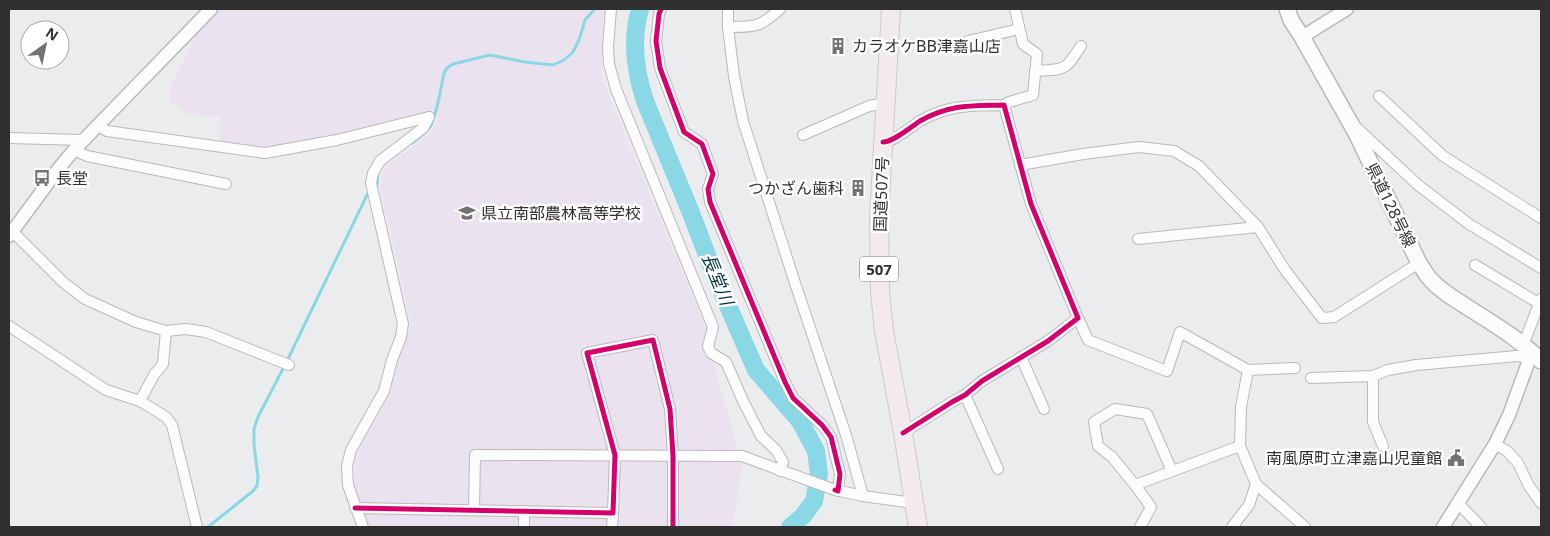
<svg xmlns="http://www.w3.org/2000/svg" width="1550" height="536" viewBox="0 0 1550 536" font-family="'Noto Sans','Noto Sans JP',sans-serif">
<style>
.education{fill:#eae3ef}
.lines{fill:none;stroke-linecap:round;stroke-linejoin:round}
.stream{stroke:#8ad8e6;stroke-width:3}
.river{stroke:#8ad8e6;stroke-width:18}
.minor-casing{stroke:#b9b9bb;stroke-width:12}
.tertiary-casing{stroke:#b9b9bb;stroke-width:15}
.secondary-casing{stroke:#b9b9bb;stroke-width:18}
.trunk-casing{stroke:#cacacb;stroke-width:20}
.minor{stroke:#fcfcfc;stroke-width:10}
.tertiary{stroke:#fcfcfc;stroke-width:12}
.secondary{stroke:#fcfcfc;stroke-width:15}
.trunk{stroke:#f2eaec;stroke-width:18}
.cycleway-casing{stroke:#fff;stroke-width:8}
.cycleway{stroke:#d6006c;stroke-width:5}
.labels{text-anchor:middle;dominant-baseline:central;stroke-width:5;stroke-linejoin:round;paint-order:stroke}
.shield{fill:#fff;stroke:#6e6e6f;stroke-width:1}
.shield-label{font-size:15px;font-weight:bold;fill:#303031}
.poi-label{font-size:16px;fill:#303031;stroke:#fff;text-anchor:start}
.street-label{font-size:16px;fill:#303031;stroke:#fff}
.water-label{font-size:18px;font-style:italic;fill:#00353d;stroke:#fff}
</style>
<rect width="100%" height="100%" fill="#ebecee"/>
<path class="education" d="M220 9H603L602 78 703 322 742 466 735 514 730 527H367L355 494V467L358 452 389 396 395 373 411 324 380 186 382 175 385 167 428 135 436 123 439 113 433 111 339 135 273 147 220 144V117L190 115 170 102V87L197 34Z"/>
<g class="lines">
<g class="stream">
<path d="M412 143C418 138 425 134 430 127 437 115 441 87 444 73L447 68 453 64 490 55 525 62 553 65 564 60 573 52 579 40 585 20 595 9"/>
<path d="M377 185 378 173"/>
<path d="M208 527 253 491 257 486 258 477 254 445V429L258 417 287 361 368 193"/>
</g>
<path class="river" d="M640 9C631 40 635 71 645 101L691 213 715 276 756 370 800 421 816 451 819 474 814 501 803 516 790 527"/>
<g class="minor-casing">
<g id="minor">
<path d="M611 9 608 47 609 64 616 89 713 327 708 346 711 353 726 362 743 401 761 436 776 450 783 462 780 471"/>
<path d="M661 9 659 14 656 41 660 68 684 132 702 144 713 174 708 189 710 202 785 382 793 398 822 425 831 437 840 474 838 491"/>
<path d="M728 9V27L734 76 743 121 795 283 846 435 863 496"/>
<path d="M728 27C755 27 759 28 780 9"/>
<path d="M968 41 1019 29"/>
<path d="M1035 71C1066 69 1064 72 1081 46"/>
<path d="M1379 96 1443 156 1541 218"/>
<path d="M1004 105 1009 102 1033 95 1037 54 1023 44 1015 9"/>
<path d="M97 125 107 131 265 153 337 140 429 117"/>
<path d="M1357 128 1418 185 1469 224 1541 268"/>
<path d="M803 135 869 106 885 103"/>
<path d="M9 138 82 140"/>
<path d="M883 142C893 142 911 127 920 121 950 104 971 106 1004 105L1031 204 1078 318 1048 341 982 381 965 395 952 402 903 433"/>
<path d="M74 150 87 156 226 184"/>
<path d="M1020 165 1083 154 1139 147 1174 151 1199 166 1258 227 1285 270 1322 318 1334 317 1419 263"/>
<path d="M12 231 63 282 85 299 136 322 166 331 163 364 154 375 140 401 166 417 172 425 197 527"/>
<path d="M1138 239 1258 227"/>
<path d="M1475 265 1540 304"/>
<path d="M1078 318 1088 340 1167 371 1180 332 1248 370"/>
<path d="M9 326 106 390 140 401"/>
<path d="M166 331 186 329 206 332 289 365"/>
<path d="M1523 345 1541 299"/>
<path d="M1021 357 1044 409"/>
<path d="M1373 376V422L1383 446"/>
<path d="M1311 378 1373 376 1388 370 1416 365 1517 356 1530 358"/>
<path d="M965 395 998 469"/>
<path d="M1495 444 1507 451 1518 463 1529 486 1541 503"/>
<path d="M1172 471 1147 414 1115 409 1094 422 1098 446 1112 457 1135 485 1240 446"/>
<path d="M1256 484 1305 527"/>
<path d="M1135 485 1151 507 1140 527"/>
<path d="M1458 503 1481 527"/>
<path d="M355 508 613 513 615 455 587 353 653 340 670 409 673 456V527"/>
<path d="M474 510 475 455 742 456 835 490 863 496 906 502 914 500"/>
<path d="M363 527 348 485 347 466 351 450 384 391 392 360 401 337 403 324 371 183 373 173 380 161 423 128 429 117"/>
<path d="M524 527V511"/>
<path d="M612 527 613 513"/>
<path d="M1232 527 1249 505 1256 484 1240 446 1241 407 1248 370 1295 368"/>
</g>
</g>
<g class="tertiary-casing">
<g id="tertiary">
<path d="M1302 37 1347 9"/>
<path d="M9 236 59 168 74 150 211 9"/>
<path d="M1443 527 1495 444 1509 415 1532 352"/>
</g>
</g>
<g class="secondary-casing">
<path id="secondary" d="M1287 9 1291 20 1302 37 1356 133 1419 263C1424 270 1427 277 1433 282 1441 291 1453 298 1464 305 1490 322 1519 338 1541 361"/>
</g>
<g class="trunk-casing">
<path id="trunk" d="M891 9 879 216 880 292 884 331 903 433 918 527"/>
</g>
<use href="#minor" class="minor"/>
<use href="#tertiary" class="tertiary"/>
<use href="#secondary" class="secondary"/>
<use href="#trunk" class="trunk"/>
<g class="cycleway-casing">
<g id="cycleway">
<path d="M661 9 659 14 656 41 660 68 684 132 702 144 713 174 708 189 710 202 785 382 793 398 822 425 831 437 840 474 838 491 835 490"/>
<path d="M883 142C893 142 911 127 920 121 950 104 971 106 1004 105L1031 204 1078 318 1048 341 982 381 965 395 952 402 903 433"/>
<path d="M355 508 613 513 615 455 587 353 653 340 670 409 673 456V527"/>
</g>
</g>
<use href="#cycleway" class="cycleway"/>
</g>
<defs>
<g id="building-bare" transform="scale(1.35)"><path d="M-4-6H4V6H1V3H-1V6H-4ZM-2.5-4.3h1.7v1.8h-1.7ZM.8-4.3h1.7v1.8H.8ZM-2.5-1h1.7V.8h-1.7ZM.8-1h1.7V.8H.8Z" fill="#717273" stroke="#fff" stroke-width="2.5" paint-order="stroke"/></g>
<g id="bus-bare" transform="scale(1.35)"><path d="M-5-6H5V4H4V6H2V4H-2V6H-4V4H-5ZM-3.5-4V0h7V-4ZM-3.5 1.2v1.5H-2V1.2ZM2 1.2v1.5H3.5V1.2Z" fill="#717273" stroke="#fff" stroke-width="2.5" paint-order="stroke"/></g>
<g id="school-bare" transform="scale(1.35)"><path d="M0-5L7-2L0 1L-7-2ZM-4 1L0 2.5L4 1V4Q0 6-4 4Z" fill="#717273" stroke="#fff" stroke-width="2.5" paint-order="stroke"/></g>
<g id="civic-bare" transform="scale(1.35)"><path d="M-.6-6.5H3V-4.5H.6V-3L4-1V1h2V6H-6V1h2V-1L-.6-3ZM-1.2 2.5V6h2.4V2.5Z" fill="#717273" stroke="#fff" stroke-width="2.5" paint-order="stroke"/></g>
</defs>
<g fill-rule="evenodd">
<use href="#building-bare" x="838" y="46"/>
<use href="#bus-bare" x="42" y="178"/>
<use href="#building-bare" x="858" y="188"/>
<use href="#school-bare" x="467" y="213"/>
<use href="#civic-bare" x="1456" y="458"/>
</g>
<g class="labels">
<rect class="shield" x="860" y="256.5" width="38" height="25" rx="4"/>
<g class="shield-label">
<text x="879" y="269">507</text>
</g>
<g class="poi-label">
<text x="852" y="46">カラオケBB津嘉山店</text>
<text x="56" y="178">長堂</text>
<text x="844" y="188" text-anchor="end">つかざん歯科</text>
<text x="481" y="213">県立南部農林高等学校</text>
<text x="1442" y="458" text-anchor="end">南風原町立津嘉山児童館</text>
</g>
<g class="street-label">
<text transform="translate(881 194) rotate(-88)">国道507号</text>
<text transform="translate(1391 205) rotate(64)">県道128号線</text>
</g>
<g class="water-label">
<text transform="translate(718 279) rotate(68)">長堂川</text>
</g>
</g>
<rect width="1550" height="536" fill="none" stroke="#303031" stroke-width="20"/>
<g transform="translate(45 45) rotate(33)"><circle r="24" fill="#ffffff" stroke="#acacad"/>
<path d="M0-4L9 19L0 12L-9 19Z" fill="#717273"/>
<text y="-8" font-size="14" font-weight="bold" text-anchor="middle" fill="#303031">N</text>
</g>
</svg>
